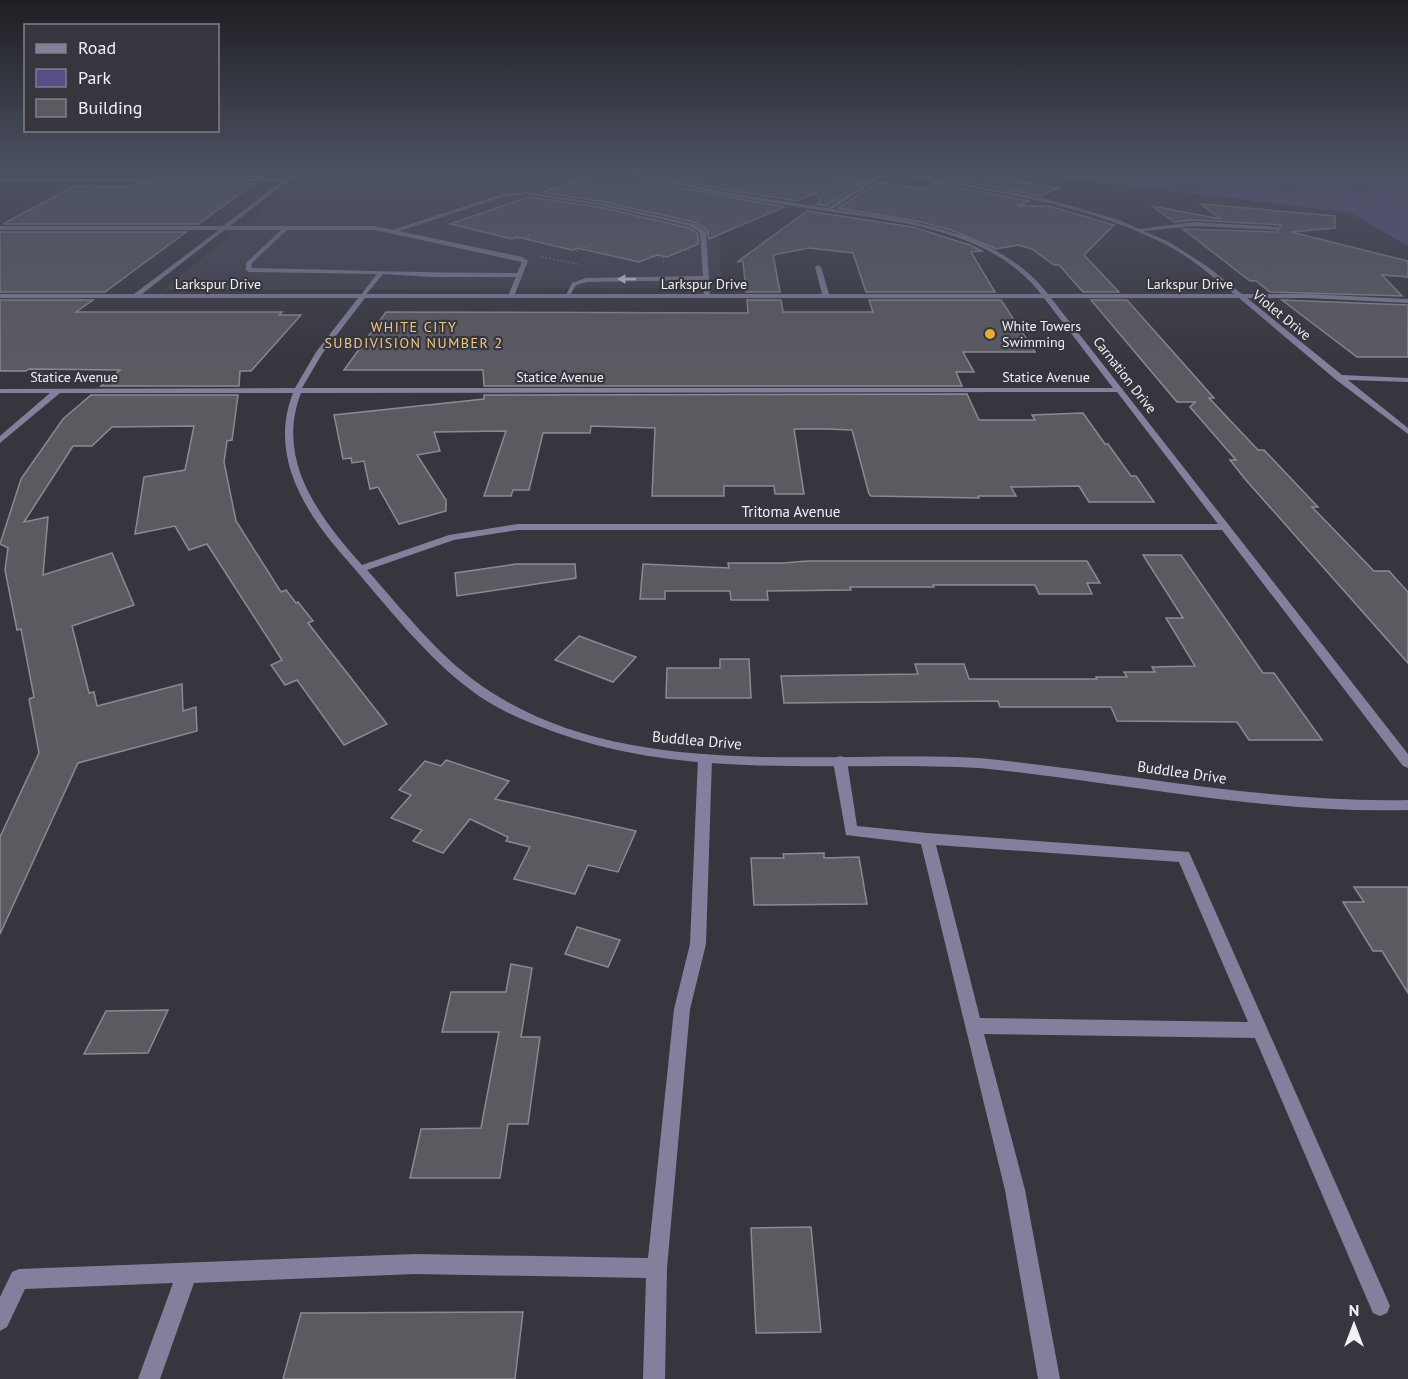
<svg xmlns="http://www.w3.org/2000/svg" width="1408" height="1379" viewBox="0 0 1408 1379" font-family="'PT Sans',sans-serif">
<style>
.built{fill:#42414d}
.green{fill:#584e88}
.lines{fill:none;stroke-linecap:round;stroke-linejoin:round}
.stream{fill:#645884;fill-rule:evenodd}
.building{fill:#5a5a61;stroke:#8b8a92;stroke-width:1.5}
.path{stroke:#75747b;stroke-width:1.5;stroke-dasharray:2 2;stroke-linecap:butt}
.service{fill:#83809e;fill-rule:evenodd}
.minor{fill:#83809e;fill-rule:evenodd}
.oneway{fill:#dbdae4}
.poi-dot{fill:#e7ac36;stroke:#37363e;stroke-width:2}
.labels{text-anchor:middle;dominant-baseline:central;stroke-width:4.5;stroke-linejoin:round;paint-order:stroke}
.far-street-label{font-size:14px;fill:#f1f0f5;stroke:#37363e}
.far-poi-label{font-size:14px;fill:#f1f0f5;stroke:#37363e;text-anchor:start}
.far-neighbourhood-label{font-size:14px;letter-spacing:1.5px;fill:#f1c881;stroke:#37363e}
.street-label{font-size:15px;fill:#f1f0f5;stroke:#37363e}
</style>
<rect width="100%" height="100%" fill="#37363e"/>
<path class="built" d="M382 172H515L582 194 720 224 721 288 162 290 296 184Z"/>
<path class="green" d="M1016 172H1408V246L1351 213Z"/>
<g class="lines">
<path class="stream" d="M1307 172 1408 189V191L1297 172Z"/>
</g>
<g class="building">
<path d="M162 172H271L264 177H152Z"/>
<path d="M601 172H627L671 186 784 207 709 239 707 230 694 222 599 201 543 192Z"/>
<path d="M649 172H806L865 181 826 206 816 204 820 201 816 193 797 201 720 189Z"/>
<path d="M955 172H964L1058 188 1041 196 944 178Z"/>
<path d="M878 182 923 189 934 183 993 194 1029 201 1018 206H1049L1114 225 1084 255 1119 292H1083L1059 265H1054L1032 249 1018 245 996 249 951 230 921 222 838 208Z"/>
<path d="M138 183H255L198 224H3L74 186 130 187Z"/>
<path d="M529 197 599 207 689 228 698 234V244L667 257 657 255 639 262 577 248 572 250 517 237 512 239 450 224Z"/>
<path d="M1201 204 1335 216V228L1291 232 1408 261V277L1382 275 1402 296 1270 292 1256 281H1250L1183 229 1277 232 1281 225 1194 220 1174 222 1152 206 1221 219Z"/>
<path d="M807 211 913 227 970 245 982 251 971 252 995 292H866L853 253 809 248 773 255 780 292H746L743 261 737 262Z"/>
<path d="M0 232H186L105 292H0Z"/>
<path d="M0 300H93L76 312H282L279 315H301L251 371H240L239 386H101L120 370 29 369 26 371H0Z"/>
<path d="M747 300H781L783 312H873L869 300H1001L1035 352H963L974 372H956L962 386H484L483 370H344L386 312 748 313Z"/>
<path d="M1091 300H1127L1214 398H1209L1258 450H1264L1318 507H1312L1374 571H1389L1408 592V663L1245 479 1230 460H1236L1190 407 1195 402H1177Z"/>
<path d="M1282 300 1408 305V357H1357Z"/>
<path d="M967 394 979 420H1035L1032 415 1083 413 1105 444H1108L1131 476H1136L1154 502H1089L1079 486 1011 487 1016 496H978L979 498 871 496 869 494 852 430 827 429H794L804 494H775L774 486H724V496H652L655 428 591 426 590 433H543L529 490H513L511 496H484L506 431 434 432 440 451 417 455 446 500V511L399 524 378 487 370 489 364 461 352 463 351 458 343 459 334 415 484 399V395Z"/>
<path d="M91 395H238L232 440 227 441 224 462 236 521 281 592 286 590 296 603 298 602 313 621 308 623 387 724 344 745 297 680 285 685 271 665 282 660 207 544 189 550 175 526 135 534 144 477 185 470 194 426 112 427 92 446H73L24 522 48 517 43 575 112 553 134 605 72 626 89 693 94 692 97 706 182 684 183 711 196 707 197 731 78 763 0 934V837L39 753 29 699 34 697 21 629 17 630 5 570 8 548 0 544 21 479 63 419Z"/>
<path d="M1143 555H1181L1263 673H1274L1322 740H1249L1237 722 1117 721 1111 707H1000L998 701 784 703 781 676 918 674 915 664H964L969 679H1097L1096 677H1127L1124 672H1155L1152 667 1195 666 1166 618H1183Z"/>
<path d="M808 561H1087L1100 583H1087L1092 594H1039L1035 585H933L934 587H850L851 590 767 591 768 600H731L730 591H665V599H640L643 564 729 568 728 563H783Z"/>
<path d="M516 564H575L576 578 457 596 455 573Z"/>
<path d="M579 636 636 657 613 682 555 660Z"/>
<path d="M720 659H749L751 698H666L667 668H720Z"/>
<path d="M446 760 509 781 495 799 636 831 618 872 588 865 575 894 514 879 530 847 506 841 508 837 470 819 443 853 413 841 422 830 391 818 411 795 399 790 425 761 441 766Z"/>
<path d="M824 853V858L859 857 867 904 754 905 751 858H784L783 854Z"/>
<path d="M1354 887H1408V993L1382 951H1373L1343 902H1364Z"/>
<path d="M577 927 620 940 608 967 565 954Z"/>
<path d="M511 964 532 968 521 1037H540L528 1124H508L500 1178H410L421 1129 481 1128 499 1032H442L451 992H506Z"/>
<path d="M168 1010 148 1053 84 1054 106 1011Z"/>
<path d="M811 1227 821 1332 756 1333 751 1228Z"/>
<path d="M523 1312 515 1379H283L301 1313Z"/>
</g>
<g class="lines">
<g class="path">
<path d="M1110 172 1290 194 1408 222"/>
<path d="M1190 172 1269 178 1408 203"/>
<path d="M1347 172 1408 183"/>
<path d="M517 240 532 234"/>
<path d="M672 248 687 251"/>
<path d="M576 251 594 243"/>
<path d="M654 256 663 258V262"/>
<path d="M541 257 578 264"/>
</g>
<g class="service">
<path d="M525 192 599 203 694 224 706 232 710 296 707 298 704 296 703 280 587 282 576 285 569 297H565L572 283 586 278 703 276 700 233 690 226 599 205 525 194 502 197 399 231 522 257 528 261 514 296 511 298 508 296 516 277H432L383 274 363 298 360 296 377 274 249 272 246 270V263L281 230H224L221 228 224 226H375L393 230 499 195ZM287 230H375L522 262 517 273C429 273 340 270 252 268L251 264Z"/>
<path d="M705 754 710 756 712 759 706 944 690 1009 667 1268 665 1379H643L646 1278 415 1274 194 1283 160 1379H138L173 1283 25 1289 7 1327 0 1331V1297L12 1272 19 1269 415 1254 648 1258 674 1009 690 944 698 759 700 756Z"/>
<path d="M840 756 845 758 847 761 857 826 927 833 1189 852 1387 1299 1390 1306 1387 1313 1380 1316 1373 1313 1255 1038 984 1034 1025 1190 1060 1379H1038L1005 1190 921 844 846 835 833 761 835 758ZM936 845 1179 862 1248 1022 980 1018Z"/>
</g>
<path class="minor" d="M294 172H299L142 294H822L815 267 818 265 821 267 829 294H1041C991 230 901 222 826 211 779 204 732 197 686 187 667 183 647 179 629 172H637L720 191 827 208 883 172H899L1047 199 1119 220 1139 229 1194 222 1279 227 1277 230 1194 226 1144 231 1169 242 1208 267 1242 294H1308L1408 299V303L1308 298H1247L1342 375 1408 378V382L1348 380 1408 428V434L1335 379 1239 298H1051L1408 754V768L1403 766 1222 530H518L454 540 367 570C403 610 437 655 482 686 621 783 819 750 979 758 1122 772 1264 803 1408 800V810C1264 814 1122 782 979 768 836 760 690 782 552 731 524 721 496 709 472 691 424 655 386 605 347 560 306 514 268 457 293 393H60L0 443V436L50 393H0V389L295 388 316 352 358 298H0V294H134L219 230H0V226H223L282 181H0V179H286ZM888 173C982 191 1077 200 1163 243 1189 256 1212 276 1234 294H1048C998 230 908 220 832 209ZM365 298H1044L1113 388H302L322 354ZM1117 392 1218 524H518L449 535 362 565C319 517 275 460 301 393Z"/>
</g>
<defs><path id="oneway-solid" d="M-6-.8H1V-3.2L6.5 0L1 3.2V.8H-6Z" transform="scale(1.5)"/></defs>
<use class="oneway" href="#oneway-solid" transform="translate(627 279) rotate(180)"/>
<linearGradient id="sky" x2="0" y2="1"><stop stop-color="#1e1e22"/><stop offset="0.47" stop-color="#4d5263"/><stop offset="1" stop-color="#4d5263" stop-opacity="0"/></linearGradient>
<rect width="1408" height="365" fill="url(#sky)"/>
<circle class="poi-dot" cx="990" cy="334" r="6"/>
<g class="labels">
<g class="far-street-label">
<text x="218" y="284">Larkspur Drive</text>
<text x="704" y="284">Larkspur Drive</text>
<text x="1190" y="284">Larkspur Drive</text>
<text transform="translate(1282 315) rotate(39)">Violet Drive</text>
<text transform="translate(1125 375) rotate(52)">Carnation Drive</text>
<text x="74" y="377">Statice Avenue</text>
<text x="560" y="377">Statice Avenue</text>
<text x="1046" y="377">Statice Avenue</text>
</g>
<g class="far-poi-label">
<text x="1002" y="326">White Towers<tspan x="1002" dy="16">Swimming</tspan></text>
</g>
<g class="far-neighbourhood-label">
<text x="414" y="327">WHITE CITY<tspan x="414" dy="16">SUBDIVISION NUMBER 2</tspan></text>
</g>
<g class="street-label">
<text x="791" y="511">Tritoma Avenue</text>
<text transform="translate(697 740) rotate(5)">Buddlea Drive</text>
<text transform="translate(1182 772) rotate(8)">Buddlea Drive</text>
</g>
</g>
<rect x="24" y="24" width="195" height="108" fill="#37363e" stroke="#818087" stroke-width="1.5"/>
<rect x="36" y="44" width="30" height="9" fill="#83809e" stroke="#818087" stroke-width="1.5"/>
<text x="78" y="54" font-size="18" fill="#f1f0f5">Road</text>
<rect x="36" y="69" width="30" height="18" fill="#584e88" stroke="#818087" stroke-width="1.5"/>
<text x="78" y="84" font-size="18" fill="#f1f0f5">Park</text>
<rect x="36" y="99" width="30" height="18" fill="#5a5a61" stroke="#818087" stroke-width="1.5"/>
<text x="78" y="114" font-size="18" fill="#f1f0f5">Building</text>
<g transform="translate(1354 1325)" stroke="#37363e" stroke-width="4.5" paint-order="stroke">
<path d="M0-4.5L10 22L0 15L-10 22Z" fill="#f1f0f5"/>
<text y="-9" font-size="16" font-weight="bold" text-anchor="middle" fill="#f1f0f5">N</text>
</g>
</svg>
